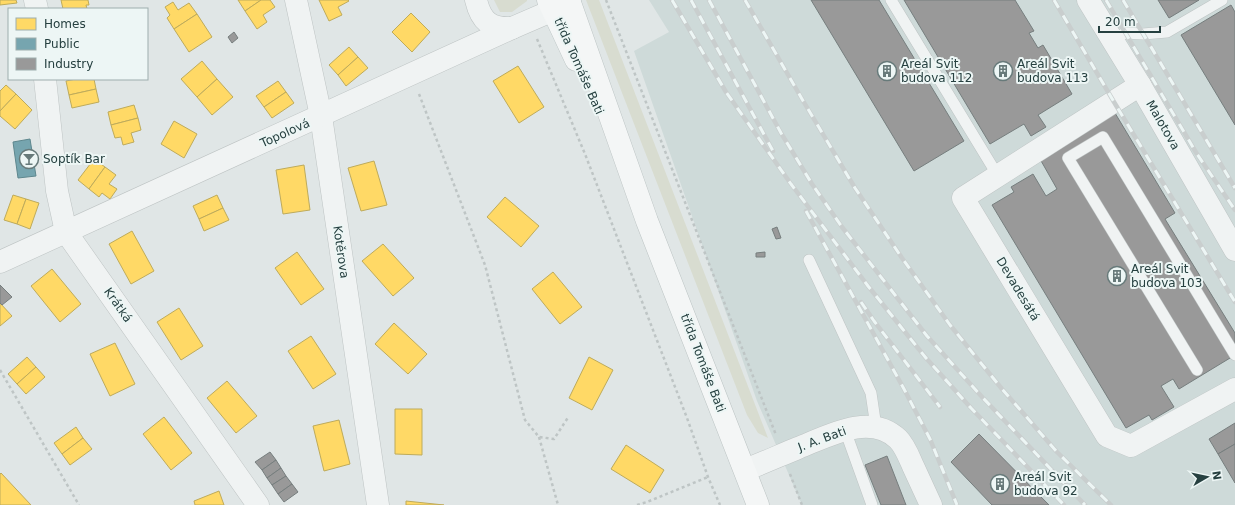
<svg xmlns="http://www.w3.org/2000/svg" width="1235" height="505" viewBox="0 0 1235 505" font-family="'DejaVu Sans',sans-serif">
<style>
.built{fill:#cedad9}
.green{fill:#d8dcd0}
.homes{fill:#ffd966;stroke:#beab5b}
.public{fill:#76a5af;stroke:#5e878e}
.industry{fill:#999;stroke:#767e7e}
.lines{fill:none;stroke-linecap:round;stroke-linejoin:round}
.lane-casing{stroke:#bec4c4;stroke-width:12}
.street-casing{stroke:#bec4c4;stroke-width:23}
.primary-casing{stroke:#bcc4c4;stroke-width:23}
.path{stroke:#bec5c5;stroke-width:2.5;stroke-dasharray:3 3;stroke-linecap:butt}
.lane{stroke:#f0f3f3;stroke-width:11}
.street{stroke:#f0f3f3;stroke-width:22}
.primary{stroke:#f4f6f6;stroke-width:22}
.rail-casing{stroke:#c9cece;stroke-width:4.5}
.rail{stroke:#edf6f5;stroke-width:3;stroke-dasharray:9;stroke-linecap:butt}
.labels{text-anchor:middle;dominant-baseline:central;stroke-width:4;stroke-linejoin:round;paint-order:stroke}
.poi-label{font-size:12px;fill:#264040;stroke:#edf6f5;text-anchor:start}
.street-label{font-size:12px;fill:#264040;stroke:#edf6f5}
</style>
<rect width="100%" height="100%" fill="#e0e6e6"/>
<path class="built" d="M649 0H1235V505H802L757 401 634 51 669 32Z"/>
<g class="green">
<path d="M494 0H527V1L512 12H500Z"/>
<path d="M586 0H599L768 438 758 433 747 415Z"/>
</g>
<g class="homes">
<path d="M0 0H16L17 3 0 5Z"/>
<path d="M61 0H88L89 5H86L87 9H63Z"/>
<path d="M238 0H261L245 11Z"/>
<path d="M261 0H270L275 7 263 15 267 22 257 29 245 11Z"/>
<path d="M319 0H348L349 1 338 7 342 15 329 21Z"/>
<path d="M173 2 178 10 189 3 197 14 174 29 167 18 170 15 165 7Z"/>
<path d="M411 13 430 32 412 52 392 32Z"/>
<path d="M197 14 212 37 189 52 174 29Z"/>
<path d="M349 47 358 57 338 75 329 65Z"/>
<path d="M358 57 368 68 346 86 338 75Z"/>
<path d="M202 61 217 79 197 97 181 79Z"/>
<path d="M518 66 544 107 519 123 493 81Z"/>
<path d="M76 79H94L96 89 69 95 66 81Z"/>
<path d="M217 79 233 97 212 115 197 97Z"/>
<path d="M278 81 286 92 264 107 256 96Z"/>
<path d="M6 85 16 94 0 111V91Z"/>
<path d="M96 89 99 102 72 108 69 95Z"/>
<path d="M286 92 294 103 272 118 264 107Z"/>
<path d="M16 94 32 110 15 129 0 116V111Z"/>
<path d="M134 105 138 118 111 125 108 112Z"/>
<path d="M138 118 141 130 131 133 134 142 123 145 121 137 115 138 111 125Z"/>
<path d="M174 121 197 134 184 158 161 144Z"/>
<path d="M94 159 105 167 89 189 78 180Z"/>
<path d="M374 161 387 205 361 211 348 168Z"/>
<path d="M304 165 310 210 283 214 276 170Z"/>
<path d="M105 167 116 175 109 184 117 189 110 199 102 193 99 197 89 189Z"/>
<path d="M13 195 26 199 17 224 4 220Z"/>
<path d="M217 195 223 208 199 219 193 206Z"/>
<path d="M505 197 539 226 521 247 487 217Z"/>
<path d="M26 199 39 203 30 229 17 224Z"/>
<path d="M223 208 229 220 204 231 199 219Z"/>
<path d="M132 231 154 271 131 284 109 244Z"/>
<path d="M383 244 414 278 393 296 362 261Z"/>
<path d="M297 252 324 289 301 305 275 268Z"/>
<path d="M52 269 81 304 60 322 31 286Z"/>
<path d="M553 272 582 307 560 324 532 289Z"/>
<path d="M0 303 12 316 0 326Z"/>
<path d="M179 308 203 346 181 360 157 322Z"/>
<path d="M394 323 427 354 408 374 375 344Z"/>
<path d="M311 336 336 374 313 389 288 351Z"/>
<path d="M115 343 135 384 110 396 90 354Z"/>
<path d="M27 357 36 367 17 384 8 374Z"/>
<path d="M589 357 613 370 592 410 569 398Z"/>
<path d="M36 367 45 377 26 394 17 384Z"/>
<path d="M227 381 257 416 236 433 207 398Z"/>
<path d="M395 409H422V455L395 454Z"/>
<path d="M164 417 192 453 171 470 143 434Z"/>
<path d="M339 420 350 464 324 471 313 426Z"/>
<path d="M76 427 83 438 62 454 54 443Z"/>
<path d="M83 438 92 449 70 465 62 454Z"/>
<path d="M626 445 664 470 650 493 611 469Z"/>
<path d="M1 473 31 505H0V474Z"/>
<path d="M219 491 224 505H195L194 501Z"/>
<path d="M406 501 444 505H406Z"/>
</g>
<path class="public" d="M30 139 36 176 18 178 13 142Z"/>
<g class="industry">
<path d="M811 0H879L964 141 914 171Z"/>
<path d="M904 0H1015L1034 31 1029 33 1038 48 1043 45 1072 94 1038 115 1046 127 1031 136 1024 124 990 144Z"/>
<path d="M1158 0H1199L1169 18Z"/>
<path d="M1231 5 1235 12V125L1181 35Z"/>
<path d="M234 32 238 38 232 43 228 37Z"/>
<path d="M1115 113 1175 213 1165 219 1235 333V355L1179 389 1173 379 1161 386 1174 407 1152 420 1149 415 1126 428 992 205 1014 192 1011 187 1033 174 1046 196 1057 189 1040 159Z"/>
<path d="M777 227 781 238 776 239 772 229Z"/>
<path d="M765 252V257H756V253Z"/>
<path d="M0 285 12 297 2 305 0 303Z"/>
<path d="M1235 423V444L1218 454 1209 439Z"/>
<path d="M979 434 1049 505H992L951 462Z"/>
<path d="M1235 444V483L1218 454Z"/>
<path d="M270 452 276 460 262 470 255 462Z"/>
<path d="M887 456 906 505H881L865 465Z"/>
<path d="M276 460 281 468 267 478 262 470Z"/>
<path d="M281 468 286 476 272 485 267 478Z"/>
<path d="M286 476 292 484 278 494 272 485Z"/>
<path d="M292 484 298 492 284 502 278 494Z"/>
</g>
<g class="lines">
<g class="lane-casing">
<g id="lane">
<path d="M891 0 998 176"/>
<path d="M1112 40 1125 33 1143 34 1167 32 1222 0"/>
<path d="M809 260 871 393 876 427"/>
<path d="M1197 370 1068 158 1103 137 1235 355"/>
<path d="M845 430 872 505"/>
</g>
</g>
<g class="street-casing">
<g id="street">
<path d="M35 0 37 9"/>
<path d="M296 0 321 116 378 505"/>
<path d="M476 0C481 21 490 29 512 28"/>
<path d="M1088 0 1140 85 1235 250"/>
<path d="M45 79 57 191 66 232 258 505"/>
<path d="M1140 85 963 198 1107 436 1131 446 1235 389"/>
<path d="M0 262 512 28 570 3"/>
<path d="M745 470C763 463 781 455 798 448 828 436 870 412 898 439 905 446 909 457 913 466 919 479 925 492 931 505"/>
</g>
</g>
<g class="primary-casing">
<g id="primary">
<path d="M548 0 576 60"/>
<path d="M569 0 647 221 758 505"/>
</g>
</g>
<g class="path">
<path d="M606 0 776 435"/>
<path d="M537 39 585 154 687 418 708 477 720 505"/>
<path d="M419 94 485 265 525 420 539 437 554 439 569 416"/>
<path d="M0 370 79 505"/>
<path d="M539 437 558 505"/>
<path d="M790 474 802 505"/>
<path d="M637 505 647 502 708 477"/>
</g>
<use href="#lane" class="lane"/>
<use href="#street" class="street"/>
<use href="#primary" class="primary"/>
<g class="rail-casing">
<g id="rail">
<path d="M672 0 726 92 791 184 868 286 926 358 971 408 1064 505"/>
<path d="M691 0 773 151"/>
<path d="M709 0 781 133 812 184 842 227 927 336 983 398 1085 505"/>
<path d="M745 0 802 99 855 188 902 258 950 325 1002 389 1057 452 1111 505"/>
<path d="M1054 0 1114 102 1235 302"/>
<path d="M1106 0 1197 154 1235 210"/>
<path d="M1123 0 1235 188"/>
<path d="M806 211 904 389 930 439 957 505"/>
<path d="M861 302 874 321 940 407"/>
</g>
</g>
<use href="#rail" class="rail"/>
</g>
<defs>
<g id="building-ring" transform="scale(1)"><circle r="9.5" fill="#edf6f5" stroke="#677a7a" stroke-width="1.5"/><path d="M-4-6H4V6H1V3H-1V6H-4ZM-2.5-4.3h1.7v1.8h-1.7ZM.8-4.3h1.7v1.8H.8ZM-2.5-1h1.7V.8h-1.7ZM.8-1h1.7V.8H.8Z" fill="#677a7a"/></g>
<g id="bar-ring" transform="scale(1)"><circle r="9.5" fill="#edf6f5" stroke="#677a7a" stroke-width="1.5"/><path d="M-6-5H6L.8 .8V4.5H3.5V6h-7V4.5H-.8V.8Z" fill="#677a7a"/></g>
</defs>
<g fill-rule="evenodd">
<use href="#building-ring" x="887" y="71"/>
<use href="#building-ring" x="1003" y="71"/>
<use href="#bar-ring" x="29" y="159"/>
<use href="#building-ring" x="1117" y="276"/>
<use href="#building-ring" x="1000" y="484"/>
</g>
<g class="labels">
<g class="poi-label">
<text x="901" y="64">Areál Svit<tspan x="901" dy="14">budova 112</tspan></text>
<text x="1017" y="64">Areál Svit<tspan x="1017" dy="14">budova 113</tspan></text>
<text x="43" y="159">Soptík Bar</text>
<text x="1131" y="269">Areál Svit<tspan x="1131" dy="14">budova 103</tspan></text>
<text x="1014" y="477">Areál Svit<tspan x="1014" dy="14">budova 92</tspan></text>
</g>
<g class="street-label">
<text transform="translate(579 66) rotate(66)">třída Tomáše Bati</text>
<text transform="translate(1163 125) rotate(60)">Malotova</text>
<text transform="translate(285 133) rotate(-24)">Topolová</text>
<text transform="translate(341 252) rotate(82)">Kotěrova</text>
<text transform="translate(1018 289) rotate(59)">Devadesátá</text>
<text transform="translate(118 305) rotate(55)">Krátká</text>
<text transform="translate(703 363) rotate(69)">třída Tomáše Bati</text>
<text transform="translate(822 439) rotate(-20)">J. A. Bati</text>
</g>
</g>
<rect x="8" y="8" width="140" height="72" fill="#edf6f5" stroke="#9dadad"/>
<rect x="16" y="18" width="20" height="12" fill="#ffd966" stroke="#9dadad"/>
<text x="44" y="28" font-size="12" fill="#264040">Homes</text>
<rect x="16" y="38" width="20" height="12" fill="#76a5af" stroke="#9dadad"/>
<text x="44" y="48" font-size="12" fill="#264040">Public</text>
<rect x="16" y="58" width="20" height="12" fill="#999999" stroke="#9dadad"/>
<text x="44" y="68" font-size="12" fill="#264040">Industry</text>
<g transform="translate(1207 477) rotate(81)" stroke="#edf6f5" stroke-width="3" paint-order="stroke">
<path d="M0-3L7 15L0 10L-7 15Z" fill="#264040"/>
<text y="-6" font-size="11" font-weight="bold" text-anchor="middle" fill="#264040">N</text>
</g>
<path d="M1099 26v6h61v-6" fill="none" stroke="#264040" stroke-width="2"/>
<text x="1105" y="26" font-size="12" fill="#264040" stroke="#edf6f5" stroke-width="3" paint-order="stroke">20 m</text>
</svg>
